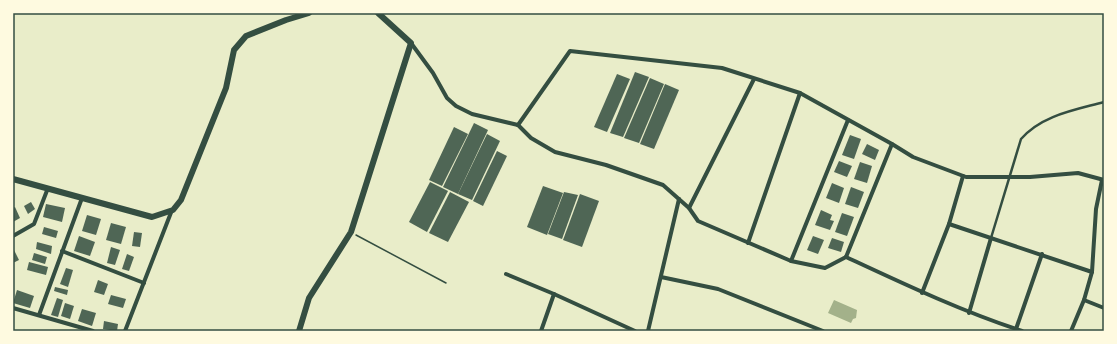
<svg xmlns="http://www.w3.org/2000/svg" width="1117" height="344" viewBox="0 0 1117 344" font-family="'Noto Sans',sans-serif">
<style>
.water{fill:#a3b18a}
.building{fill:#4f6655}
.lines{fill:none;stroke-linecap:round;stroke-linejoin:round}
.path{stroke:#344e41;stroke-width:1.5}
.service{stroke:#344e41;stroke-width:2.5}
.minor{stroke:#344e41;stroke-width:4}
.tertiary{stroke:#344e41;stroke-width:6}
.neatline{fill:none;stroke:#344e41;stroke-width:1.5}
</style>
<rect width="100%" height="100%" fill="#e9edc9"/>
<path class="water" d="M834 300 857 310 856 318 853 319 851 323 828 313Z"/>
<g class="building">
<path d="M635 72 649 77 623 137 610 133Z"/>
<path d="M617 74 630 79 607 132 594 127Z"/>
<path d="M650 78 664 84 639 143 624 138Z"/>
<path d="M665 84 679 90 654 149 640 144Z"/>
<path d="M474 123 488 130 458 194 443 187Z"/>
<path d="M454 127 468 134 442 186 429 180Z"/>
<path d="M487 134 500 141 472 200 458 194Z"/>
<path d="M850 135 861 139 854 159 842 155Z"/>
<path d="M867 144 879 150 875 160 862 154Z"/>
<path d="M497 151 507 156 483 206 473 201Z"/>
<path d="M839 161 852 166 847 177 834 172Z"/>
<path d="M860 162 872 166 867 183 854 179Z"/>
<path d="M430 182 448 191 427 232 409 222Z"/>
<path d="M832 183 844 188 839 203 826 198Z"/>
<path d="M543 186 563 193 547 235 527 227Z"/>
<path d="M851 187 864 192 858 208 845 204Z"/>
<path d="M450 192 469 202 448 242 429 233Z"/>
<path d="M564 192 578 195 562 239 548 234Z"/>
<path d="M580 194 599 201 582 247 563 240Z"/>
<path d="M31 202 35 209 28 214 24 206Z"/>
<path d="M46 204 65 208 62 222 43 217Z"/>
<path d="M15 207 20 218 13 222V208Z"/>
<path d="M821 210 832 215 830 220 834 221 830 230 815 225Z"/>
<path d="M842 213 854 217 847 236 835 232Z"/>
<path d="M87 215 101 219 96 235 82 231Z"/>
<path d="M111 223 126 227 121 244 106 240Z"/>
<path d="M44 227 58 231 56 238 42 234Z"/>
<path d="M134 232 142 233 140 247 132 246Z"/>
<path d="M79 236 95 242 90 256 74 251Z"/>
<path d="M813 236 824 240 818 254 807 250Z"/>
<path d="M832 238 844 242 841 252 828 248Z"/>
<path d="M37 242 52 246 51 254 36 249Z"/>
<path d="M111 247 120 250 115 265 107 263Z"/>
<path d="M13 248 19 260 13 263Z"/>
<path d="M34 253 47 257 45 264 32 260Z"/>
<path d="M127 254 134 257 129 271 122 269Z"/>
<path d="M29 262 48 267 46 275 27 270Z"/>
<path d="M66 268 73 270 68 287 60 284Z"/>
<path d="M98 280 108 284 104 295 94 292Z"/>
<path d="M55 287 68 290 67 295 54 291Z"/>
<path d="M17 290 34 296 30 308 13 303Z"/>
<path d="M111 295 126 299 123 308 108 304Z"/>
<path d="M57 298 63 300 58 317 51 315Z"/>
<path d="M65 303 74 306 70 319 61 316Z"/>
<path d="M82 309 96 313 92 326 78 321Z"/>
<path d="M104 321 118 324 117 331 103 329Z"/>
</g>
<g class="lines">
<path class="path" d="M356 235 446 283"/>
<path class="service" d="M991 238 1021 139C1042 115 1075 110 1104 102"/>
<g class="minor">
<path d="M411 43 433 73 447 98 456 106 472 114 518 125"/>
<path d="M518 125 570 51 722 68 800 93 892 144 913 157 966 177H1030L1078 173 1104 180"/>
<path d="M518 125 531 138 555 152 606 165 663 185 689 208 698 221 791 261 825 268 846 257"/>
<path d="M689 208 754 79"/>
<path d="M949 224 1092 272"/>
<path d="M13 236 34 224 48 188"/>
<path d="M748 243 800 93"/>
<path d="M62 251 144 283"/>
<path d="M846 257C904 284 961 311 1022 331"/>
<path d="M846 257 892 144"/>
<path d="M791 261 848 120"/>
<path d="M506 274 554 294 635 331"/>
<path d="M661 277 718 289 823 331"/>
<path d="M922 293 949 224 963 176"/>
<path d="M1084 300 1104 308"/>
<path d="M13 308 93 331"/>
<path d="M969 313 991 238"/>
<path d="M39 315 82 198"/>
<path d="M1016 329 1042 254"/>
<path d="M125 331 172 210"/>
<path d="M541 331 554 294"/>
<path d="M648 331 679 199"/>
<path d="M1071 331 1084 300 1092 272 1096 209 1102 180"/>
</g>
<g class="tertiary">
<path d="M13 179 152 217 173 210 181 200 226 88 234 50 246 36 286 20 309 13"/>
<path d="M299 331 309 298 351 232 411 43 378 13"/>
</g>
</g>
<rect width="1117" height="344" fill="none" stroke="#fefae0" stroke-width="28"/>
<rect x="14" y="14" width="1089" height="316" class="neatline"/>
</svg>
